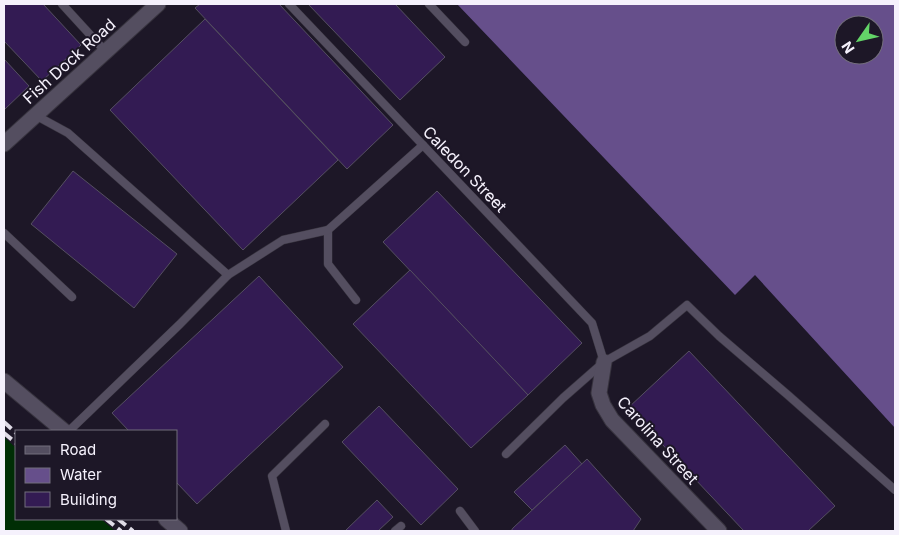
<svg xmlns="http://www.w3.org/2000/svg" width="899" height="535" viewBox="0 0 899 535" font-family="Inter,sans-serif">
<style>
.green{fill:#002e05}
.water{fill:#664f8b;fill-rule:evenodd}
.building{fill:#331b53;stroke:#554f61}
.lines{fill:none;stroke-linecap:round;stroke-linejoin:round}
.service-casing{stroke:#37333e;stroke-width:9}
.minor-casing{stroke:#37333e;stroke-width:17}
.service{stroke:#544e60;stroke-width:8}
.minor{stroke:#544e60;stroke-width:15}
.rail{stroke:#dfdbe6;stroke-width:4;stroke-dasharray:10 5;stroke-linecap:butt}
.labels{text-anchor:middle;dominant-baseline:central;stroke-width:4;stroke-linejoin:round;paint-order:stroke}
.street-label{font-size:16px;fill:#f5f1fc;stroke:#1d1727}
</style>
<rect width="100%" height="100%" fill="#1d1727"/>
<path class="green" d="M4 437 16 448V519H101L115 531H4Z"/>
<path class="water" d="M457 4H895V428L755 275 735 295ZM844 25H874V55H844Z"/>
<g class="building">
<path d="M4 4H43L81 45 42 81 4 41Z"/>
<path d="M200 4H279L393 125 347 169 195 8Z"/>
<path d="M308 4H395L445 57 400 100Z"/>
<path d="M205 19 338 160 243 250 110 110Z"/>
<path d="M4 59 29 86 4 110Z"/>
<path d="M73 171 177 254 134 308 31 224Z"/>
<path d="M437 191 582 343 528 395 383 242Z"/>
<path d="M410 270 528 395 471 448 353 324Z"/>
<path d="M259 276 343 367 197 504 176 482V431H129L112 413Z"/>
<path d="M689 351 835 506 808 531H744L628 408Z"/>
<path d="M379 406 458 489 421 525 342 442Z"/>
<path d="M565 445 582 464 532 510 514 492Z"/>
<path d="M587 459 641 519 633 531H511L513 528Z"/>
<path d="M377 500 393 517 378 531H345Z"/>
</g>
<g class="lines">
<g class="service-casing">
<g id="service">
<path d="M62 4 105 51"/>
<path d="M289 4 592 323 604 362"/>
<path d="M429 4 465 42"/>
<path d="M35 115 68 133 228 275"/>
<path d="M328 230V264L356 300"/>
<path d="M4 233 72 297"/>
<path d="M69 431 180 324 228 275 283 240 328 230 423 145"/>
<path d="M506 454 563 398 604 362 650 336 687 305 719 336 789 396 895 490"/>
<path d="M460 511 475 531"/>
<path d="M286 531 272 476 325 424"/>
<path d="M395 531 401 526"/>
</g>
</g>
<g class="minor-casing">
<g id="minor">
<path d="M4 144 158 4"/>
<path d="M604 362 599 393 603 405 612 420 719 531"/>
<path d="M4 381 64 431"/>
<path d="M166 519 180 531"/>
</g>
</g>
<use href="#service" class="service"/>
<use href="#minor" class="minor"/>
<g class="rail">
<path d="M4 422 16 433"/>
<path d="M4 433 16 443"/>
<path d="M106 519 121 531"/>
<path d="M118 519 133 531"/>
</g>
</g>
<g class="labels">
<g class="street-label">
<text transform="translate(69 61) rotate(-42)">Fish Dock Road</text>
<text transform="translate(465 169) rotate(46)">Caledon Street</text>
<text transform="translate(658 440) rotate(48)">Carolina Street</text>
</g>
</g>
<rect width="899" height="535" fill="none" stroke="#f5f1fc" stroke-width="10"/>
<rect x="15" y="430" width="162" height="90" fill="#1d1727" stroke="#736e7c"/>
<rect x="25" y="446" width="25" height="8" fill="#544e60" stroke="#736e7c"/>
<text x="60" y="455" font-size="15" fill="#f5f1fc">Road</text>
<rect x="25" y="468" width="25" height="15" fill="#664f8b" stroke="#736e7c"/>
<text x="60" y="480" font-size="15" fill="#f5f1fc">Water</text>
<rect x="25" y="492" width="25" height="15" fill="#331b53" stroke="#736e7c"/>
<text x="60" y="505" font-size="15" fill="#f5f1fc">Building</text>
<g transform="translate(859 40) rotate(236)"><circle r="24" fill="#1d1727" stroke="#736e7c"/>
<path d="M0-4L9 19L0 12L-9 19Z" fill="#63d468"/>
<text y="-8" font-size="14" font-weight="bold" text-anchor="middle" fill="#f5f1fc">N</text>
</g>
</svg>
